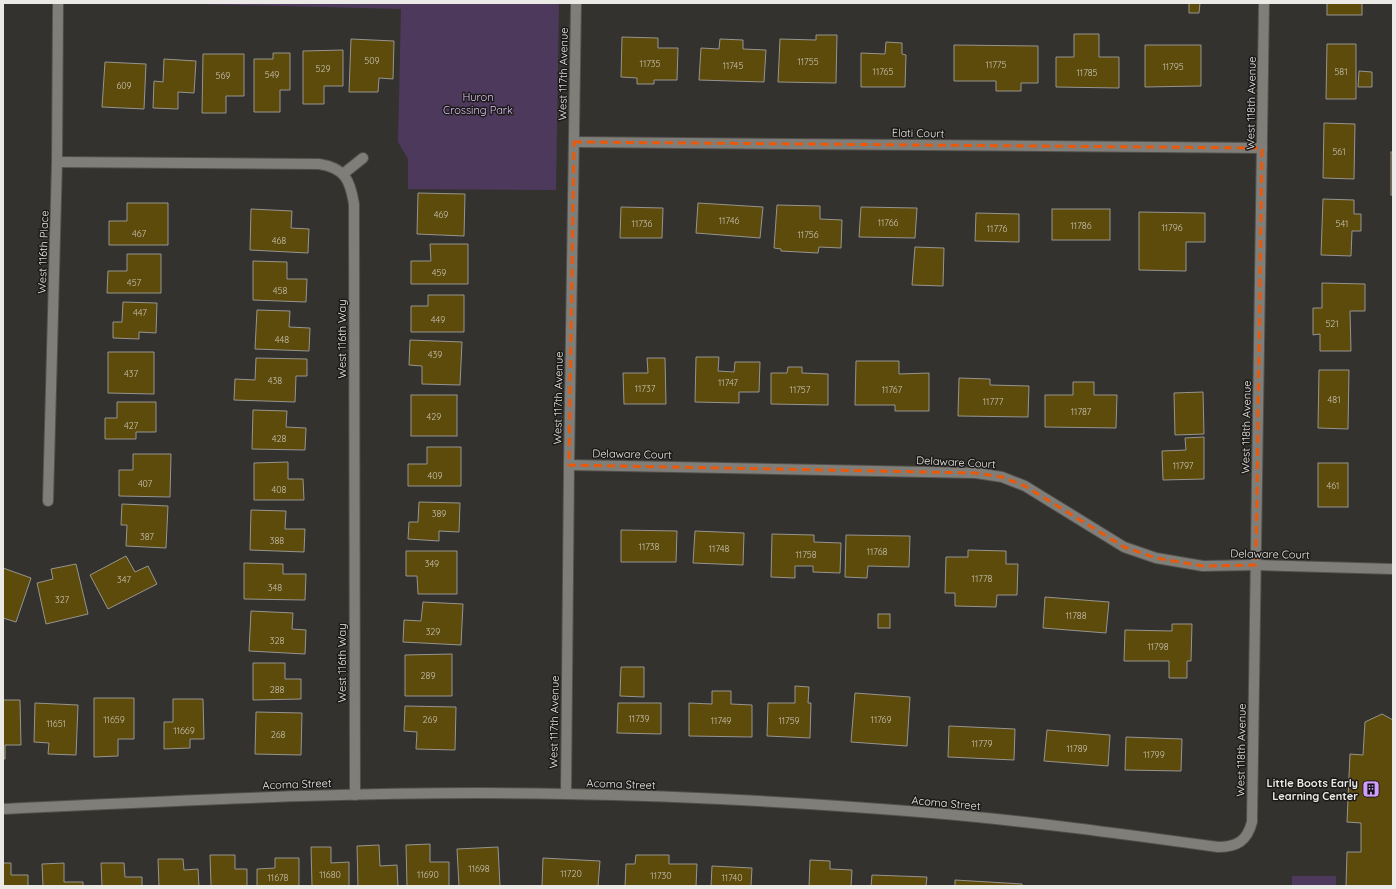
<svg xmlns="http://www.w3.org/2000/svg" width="1396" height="889" viewBox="0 0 1396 889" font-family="Quicksand,sans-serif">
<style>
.green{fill:#4c395c}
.building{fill:#5d4b0c;stroke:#96948f}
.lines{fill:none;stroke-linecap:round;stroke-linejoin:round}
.service-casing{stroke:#51504c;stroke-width:12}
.minor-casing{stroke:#51504c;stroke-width:12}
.service{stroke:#807e79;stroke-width:10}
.minor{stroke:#807e79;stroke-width:10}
.marked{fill:none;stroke:#e8590c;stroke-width:3;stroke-dasharray:8 5;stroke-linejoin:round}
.labels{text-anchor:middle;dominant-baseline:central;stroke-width:3;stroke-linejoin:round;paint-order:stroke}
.number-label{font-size:9px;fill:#c8c2b0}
.street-label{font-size:11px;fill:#ebeae7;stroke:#1b1a18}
.park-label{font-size:11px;fill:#dcc1f6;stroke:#1b1a18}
.poi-label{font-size:11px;font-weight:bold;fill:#ebeae7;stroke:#1b1a18;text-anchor:end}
</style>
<rect width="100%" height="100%" fill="#34322e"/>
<g class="green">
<path d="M201 3H559L556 190 408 189V159L398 142 401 9 201 4Z"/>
<rect x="1292" y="876" width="44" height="10"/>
</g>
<g class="building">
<path d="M1189 3H1200L1199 13H1189Z"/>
<rect x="1327" y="3" width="35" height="12"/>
<path d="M1074 34H1099V57H1119V88L1056 87V57H1074Z"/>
<path d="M816 35H837L836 83 778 82 780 39 816 40Z"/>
<path d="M622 37 658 38V48H678L677 80H654V84H637V78L621 77Z"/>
<path d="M351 39 394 41 393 79 379 78 378 92H349Z"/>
<path d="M720 39 743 40V49L766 50 764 82 699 80 701 48 719 49Z"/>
<path d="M886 42 902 43V54L906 55 905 87H861V53L885 54Z"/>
<path d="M1327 44H1356V99H1326Z"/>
<path d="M954 45 1038 46V83H1021V91H996V81H954Z"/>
<path d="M1145 45H1201V86L1145 87Z"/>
<path d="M343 50V86H324V104H303V51Z"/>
<path d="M273 53H290V90H280V112H254V59H273Z"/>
<path d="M203 54H244V96H226V113H202Z"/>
<path d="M164 59 196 61 194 93 178 92V109L153 108 154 81 163 82Z"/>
<path d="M105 62 146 64 144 109 102 107Z"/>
<path d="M1359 71 1372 72V87H1358Z"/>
<path d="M1324 123 1355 124 1354 179 1323 178Z"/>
<rect x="1391" y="152" width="2" height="43"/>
<path d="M418 193 465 194 464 236 417 234Z"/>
<path d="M1323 199 1354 200V214H1361V231H1352L1351 256 1321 255Z"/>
<path d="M127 203H168V245H109V221H127Z"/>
<path d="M698 203 763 207 760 238 696 233Z"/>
<path d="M777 205 820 206V219L842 220 841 248 819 247 818 253 781 251V249L774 248Z"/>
<path d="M621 207 663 208 662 238H620Z"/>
<path d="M861 207 917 208 915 238 859 237Z"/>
<path d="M251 209 292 211 291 228 309 229 308 253 250 250Z"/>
<rect x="1052" y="209" width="58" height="31"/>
<path d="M1139 212 1205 213V242H1186V271L1139 270Z"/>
<path d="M976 213 1019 214V242L975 241Z"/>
<path d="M430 244H468V284H411V261H431Z"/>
<path d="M915 247 944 248 943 286 912 285Z"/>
<path d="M127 254H161V293H107L108 271H127Z"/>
<path d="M253 261 287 262V279H307L306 302 253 300Z"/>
<path d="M1322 283 1365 284V311H1350L1351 351H1320V334L1313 335V308H1322Z"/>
<path d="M428 295H464V332H411V306H428Z"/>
<path d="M123 302 157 303 156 333 139 332V339L113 338V322H122Z"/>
<path d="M257 310 290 311 289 327 310 328 309 351 255 349Z"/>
<path d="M410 340 462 342 460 385 422 384V366L409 365Z"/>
<path d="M108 352H154V394L108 393Z"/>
<path d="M696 357H719L718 371 734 372 735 362H760L759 392H739V403L695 402Z"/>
<path d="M256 358 307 359V376H296L295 402 234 400 235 379 255 380Z"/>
<path d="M647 358H665L666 404H624L623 373H648Z"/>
<path d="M856 361H899V374L929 373V411H895V405H855Z"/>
<path d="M788 367H802V373L828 374V405L771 404V373H787Z"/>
<path d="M1319 370H1349L1348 429 1318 428Z"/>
<path d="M959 378 990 379V385L1029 386 1028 417 958 416Z"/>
<path d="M1073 382H1094V395H1117L1116 428 1045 427V395H1073Z"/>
<path d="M1203 392 1204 434 1175 435 1174 393Z"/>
<rect x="411" y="395" width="46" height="41"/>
<path d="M117 402H156V432H136V439H105V418H117Z"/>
<path d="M253 410 287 411 286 427 306 428 305 450 252 449Z"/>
<path d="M1204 437V479L1163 480 1162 451 1186 450 1185 438Z"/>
<path d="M427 447H461V486H408V464H427Z"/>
<path d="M133 454H171L170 497 119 496V470H133Z"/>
<path d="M288 462V479H303L304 500H254V463Z"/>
<rect x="1318" y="463" width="30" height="44"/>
<path d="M419 502 460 503 459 532 439 531V541L408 539 409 522H418Z"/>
<path d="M122 504 168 506 166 548 126 546 127 525H121Z"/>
<path d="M251 510 286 511 285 529H305L304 552 250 550Z"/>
<path d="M621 530 677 531 676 562H621Z"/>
<path d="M695 531 744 533 743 565 693 563Z"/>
<path d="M772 534 814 535V542L841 543 840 573 813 572V566H795V578L771 577Z"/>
<path d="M846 535 910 536 909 567 868 566 867 578 845 577Z"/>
<path d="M968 550 1006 551V564H1018L1017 595H997L996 607 955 606V593H945L946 557H968Z"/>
<path d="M406 551H457V594H418L417 576H406Z"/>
<path d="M126 556 135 572 148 566 157 584 108 609 90 575Z"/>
<path d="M244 563 283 564V574H306L305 600 244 599Z"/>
<path d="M76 564 88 614 46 624 37 583 53 579 51 569Z"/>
<path d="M3 568 31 578 16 622 3 618Z"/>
<path d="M1045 597 1109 602 1106 633 1043 628Z"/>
<path d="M423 602 463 604 461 645 403 642 404 620 421 621Z"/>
<path d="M251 611 293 613 292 629 306 630 305 654 249 651Z"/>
<rect x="878" y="614" width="12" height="14"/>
<path d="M1172 624H1192L1191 661H1187V678H1169V661H1124L1125 630 1172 631Z"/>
<path d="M452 654V696H405V655Z"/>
<path d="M253 663H285V679H301V699L253 700Z"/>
<path d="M621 667H644V697L620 696Z"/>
<path d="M795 686 809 687 808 703H811L810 738 767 736 768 703H795Z"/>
<path d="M712 691H731V704L752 705V737L689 736V703L712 704Z"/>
<path d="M855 693 910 697 907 746 851 742Z"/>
<path d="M94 698H134V739H118V756L94 757Z"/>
<path d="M173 699H203L204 739H190V748L164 749V722H173Z"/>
<path d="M3 700H20L21 745H5V759H3Z"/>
<path d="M35 703 78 705 76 755 48 754 49 743 34 742Z"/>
<path d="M618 703H661V734L617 733Z"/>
<path d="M405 706 456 707 455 750 416 749 417 732 404 731Z"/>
<path d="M256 712 302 713 301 755 255 754Z"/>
<path d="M1382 714 1393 720V886H1346L1347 852H1361V823L1347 822 1350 754 1363 755 1365 722Z"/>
<path d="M949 726 1015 729 1014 760 948 757Z"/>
<path d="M1047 730 1110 735 1108 766 1044 761Z"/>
<path d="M1126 737 1182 739 1181 771 1125 770Z"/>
<path d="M430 844V862H449V886H407L406 845Z"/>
<path d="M379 845 380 866 397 865 398 886H358L357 846Z"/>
<path d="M311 847H331V863L349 862V886H312Z"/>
<path d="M498 847 500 886H459L457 849Z"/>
<path d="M210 855H235V869H247V886H211Z"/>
<path d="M636 855H669V864H697L696 886H625L626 864H635Z"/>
<path d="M275 858H299V886H257V869L275 868Z"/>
<path d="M543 858 600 861 598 886H542Z"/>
<path d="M158 859H183L184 870 198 869 199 886H159Z"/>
<path d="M810 860 830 861V869L852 870 851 886H809Z"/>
<path d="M3 863H11V875H28V886H3Z"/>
<path d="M64 863V882H83V886H43L42 864Z"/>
<path d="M101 863H124L125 877H142V886H102Z"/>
<path d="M712 866 752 868 751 886H711Z"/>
<path d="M872 875 927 877 926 886H871Z"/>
<path d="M955 880 1022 884V886H955Z"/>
</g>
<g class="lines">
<g class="service-casing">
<path id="service" d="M1256 565 1393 569"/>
</g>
<g class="minor-casing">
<g id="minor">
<path d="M574 142 1262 148"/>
<path d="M57 162 319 164C345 168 350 180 354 204L355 795"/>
<path d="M343 174 363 158"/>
<path d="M569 465 976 473 1002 477 1025 486 1124 547 1156 558 1203 566 1256 565"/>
<path d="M48 501 57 162 58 3"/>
<path d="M566 794 569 465 576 3"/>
<path d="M3 809C190 800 378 790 566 794 688 796 811 803 933 813 1028 821 1123 834 1218 847 1237 847 1247 841 1252 822L1264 3"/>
</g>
</g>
<use href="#service" class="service"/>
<use href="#minor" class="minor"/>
</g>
<path class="marked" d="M574 142 1262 148 1256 565 1203 566 1156 558 1124 547 1025 486 1002 477 976 473 569 465Z"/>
<defs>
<g id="building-square" transform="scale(0.9)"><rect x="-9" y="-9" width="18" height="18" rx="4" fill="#d19dfe" stroke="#1b1a18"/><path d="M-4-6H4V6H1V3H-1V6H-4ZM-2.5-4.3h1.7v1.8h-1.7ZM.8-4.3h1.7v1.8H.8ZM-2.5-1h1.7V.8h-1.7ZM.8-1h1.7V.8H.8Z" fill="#111"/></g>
</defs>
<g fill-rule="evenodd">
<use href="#building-square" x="1371" y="789"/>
</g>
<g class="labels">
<g class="number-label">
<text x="372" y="60">509</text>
<text x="808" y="61">11755</text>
<text x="650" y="63">11735</text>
<text x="996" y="64">11775</text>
<text x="733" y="65">11745</text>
<text x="1173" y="66">11795</text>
<text x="323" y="68">529</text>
<text x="883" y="71">11765</text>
<text x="1341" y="71">581</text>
<text x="1087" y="72">11785</text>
<text x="272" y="74">549</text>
<text x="223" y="75">569</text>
<text x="124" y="85">609</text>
<text x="1339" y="151">561</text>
<text x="441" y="214">469</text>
<text x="729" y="220">11746</text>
<text x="888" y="222">11766</text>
<text x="642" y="223">11736</text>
<text x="1342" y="223">541</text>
<text x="1081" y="225">11786</text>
<text x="1172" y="227">11796</text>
<text x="997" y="228">11776</text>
<text x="139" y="233">467</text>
<text x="808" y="234">11756</text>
<text x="279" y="240">468</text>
<text x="439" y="272">459</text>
<text x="134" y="282">457</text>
<text x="280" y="290">458</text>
<text x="140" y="312">447</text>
<text x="438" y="319">449</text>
<text x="1332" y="323">521</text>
<text x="282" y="339">448</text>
<text x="435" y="354">439</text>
<text x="131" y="373">437</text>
<text x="275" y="380">438</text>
<text x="728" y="382">11747</text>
<text x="645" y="388">11737</text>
<text x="800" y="389">11757</text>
<text x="892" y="389">11767</text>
<text x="1334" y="399">481</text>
<text x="993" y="401">11777</text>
<text x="1081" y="411">11787</text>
<text x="434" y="416">429</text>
<text x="131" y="425">427</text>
<text x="279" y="438">428</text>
<text x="1183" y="465">11797</text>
<text x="435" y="475">409</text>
<text x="145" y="483">407</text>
<text x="1333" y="485">461</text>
<text x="279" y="489">408</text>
<text x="439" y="513">389</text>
<text x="147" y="536">387</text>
<text x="277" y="540">388</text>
<text x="649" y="546">11738</text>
<text x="719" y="548">11748</text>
<text x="877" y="551">11768</text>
<text x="806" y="554">11758</text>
<text x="432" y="563">349</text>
<text x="982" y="578">11778</text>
<text x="124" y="579">347</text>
<text x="275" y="587">348</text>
<text x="62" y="599">327</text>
<text x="1076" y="615">11788</text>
<text x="433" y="631">329</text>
<text x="277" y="640">328</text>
<text x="1158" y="646">11798</text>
<text x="428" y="675">289</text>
<text x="277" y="689">288</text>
<text x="639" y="718">11739</text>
<text x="114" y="719">11659</text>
<text x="430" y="719">269</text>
<text x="881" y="719">11769</text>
<text x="721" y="720">11749</text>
<text x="789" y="720">11759</text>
<text x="56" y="723">11651</text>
<text x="184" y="730">11669</text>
<text x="278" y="734">268</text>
<text x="982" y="743">11779</text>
<text x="1077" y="748">11789</text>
<text x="1154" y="754">11799</text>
<text x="479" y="868">11698</text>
<text x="571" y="873">11720</text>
<text x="330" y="874">11680</text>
<text x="428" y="874">11690</text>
<text x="661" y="875">11730</text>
<text x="278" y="877">11678</text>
<text x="732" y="877">11740</text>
</g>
<g class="street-label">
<text transform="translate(563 74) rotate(-89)">West 117th Avenue</text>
<text transform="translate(1251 103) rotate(-89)">West 118th Avenue</text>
<text transform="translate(918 133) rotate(1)">Elati Court</text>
<text transform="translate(43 252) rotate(-88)">West 116th Place</text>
<text transform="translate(342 339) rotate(-90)">West 116th Way</text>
<text transform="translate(558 398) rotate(-89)">West 117th Avenue</text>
<text transform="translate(1246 427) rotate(-89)">West 118th Avenue</text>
<text transform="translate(632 454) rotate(1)">Delaware Court</text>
<text transform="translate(956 462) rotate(3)">Delaware Court</text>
<text transform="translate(1270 554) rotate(1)">Delaware Court</text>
<text transform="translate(342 663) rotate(-90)">West 116th Way</text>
<text transform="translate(554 722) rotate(-89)">West 117th Avenue</text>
<text transform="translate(1241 750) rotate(-89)">West 118th Avenue</text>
<text transform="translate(297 784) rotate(-2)">Acoma Street</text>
<text transform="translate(621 784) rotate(2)">Acoma Street</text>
<text transform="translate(946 803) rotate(5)">Acoma Street</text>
</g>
<g class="park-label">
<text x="478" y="97">Huron<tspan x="478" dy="13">Crossing Park</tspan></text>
</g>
<g class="poi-label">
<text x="1358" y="783">Little Boots Early<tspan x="1358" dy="13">Learning Center</tspan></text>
</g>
</g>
<rect width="1396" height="889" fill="none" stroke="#ebeae7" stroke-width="8"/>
</svg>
